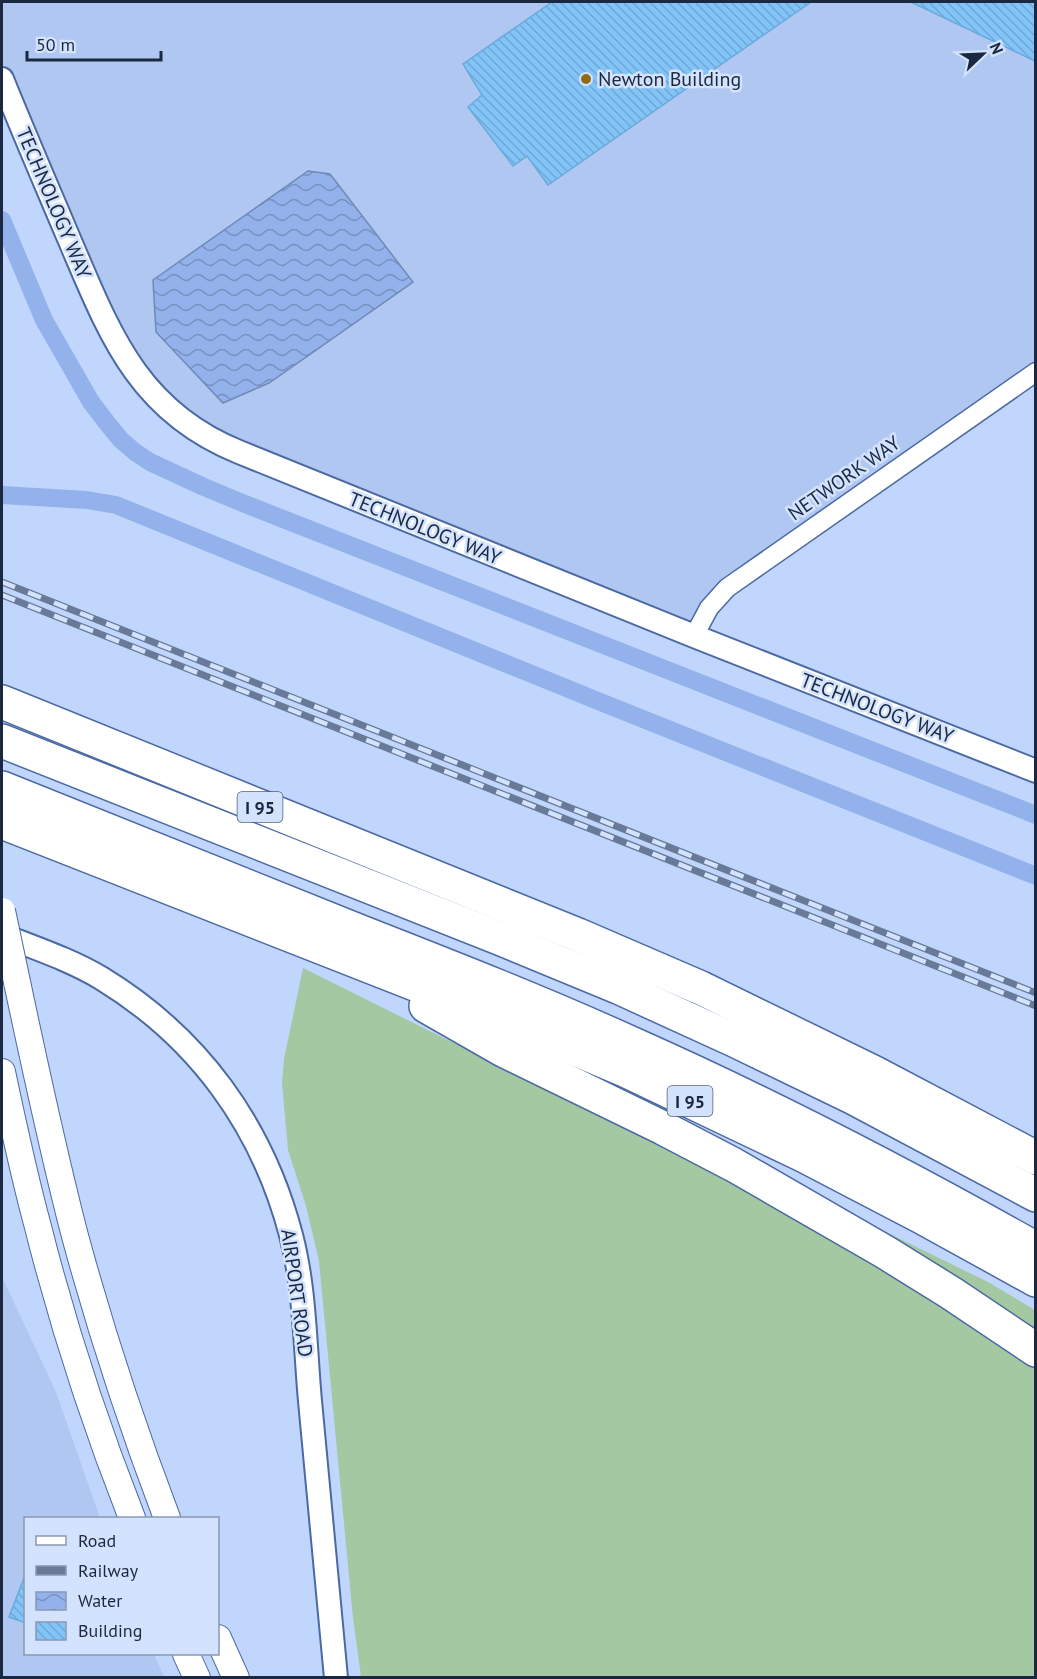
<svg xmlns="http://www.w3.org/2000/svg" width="1037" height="1679" viewBox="0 0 1037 1679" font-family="'PT Sans',sans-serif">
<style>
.built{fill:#b0c7f1}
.grass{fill:#a4c8a1}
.water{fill:url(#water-waves);stroke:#6f89b8;stroke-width:1.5}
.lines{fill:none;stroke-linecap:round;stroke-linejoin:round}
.canal{stroke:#93b2eb;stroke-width:18}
.building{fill:url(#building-back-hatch);stroke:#68aadb;stroke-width:1.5}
.minor-casing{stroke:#4b69a3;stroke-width:21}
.tertiary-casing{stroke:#4b69a3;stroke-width:26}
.secondary-casing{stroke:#4b69a3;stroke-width:28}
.motorway-casing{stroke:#4b69a3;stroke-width:36}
.minor{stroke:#fff;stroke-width:18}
.tertiary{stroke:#fff;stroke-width:22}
.secondary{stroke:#fff;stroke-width:26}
.motorway{stroke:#fff;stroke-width:33}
.rail-casing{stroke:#697a99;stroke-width:7}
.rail{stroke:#d4e3fd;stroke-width:4.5;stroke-dasharray:14;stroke-linecap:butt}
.secondary-bridge-casing{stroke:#4b69a3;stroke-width:28;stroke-linecap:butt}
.secondary-bridge{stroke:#fff;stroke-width:26}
.poi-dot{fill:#906a10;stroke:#d4e3fd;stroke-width:2}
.labels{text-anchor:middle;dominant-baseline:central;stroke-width:5;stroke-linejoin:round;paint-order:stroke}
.shield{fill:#d4e3fd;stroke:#526079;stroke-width:1.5}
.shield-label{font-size:18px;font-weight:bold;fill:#1b2841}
.poi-label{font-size:20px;fill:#1b2841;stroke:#d4e3fd;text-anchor:start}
.street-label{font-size:20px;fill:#1b2841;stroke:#d4e3fd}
</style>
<defs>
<pattern id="water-waves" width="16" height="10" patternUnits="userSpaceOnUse" patternTransform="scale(1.5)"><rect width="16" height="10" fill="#93b2eb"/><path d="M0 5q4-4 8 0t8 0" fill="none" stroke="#7791c0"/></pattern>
<pattern id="building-back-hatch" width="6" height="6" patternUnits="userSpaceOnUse" patternTransform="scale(1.5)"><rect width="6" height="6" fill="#82c4f7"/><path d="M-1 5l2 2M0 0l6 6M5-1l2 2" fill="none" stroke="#70a8d5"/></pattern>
</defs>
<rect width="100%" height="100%" fill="#c1d6fd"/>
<g class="built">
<path d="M2 2H1035V372L727 588 694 636 223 446 149 390 2 79Z"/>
<path d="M2 1277 56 1392 100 1518H26V1654H154L164 1677H2Z"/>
</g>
<g class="grass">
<path d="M303 968 816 1223 1035 1366V1677H361L353 1618 319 1261 306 1206 288 1150 282 1083 284 1059Z"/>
<path d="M833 1206 988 1282 1035 1310V1348Z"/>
</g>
<path class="water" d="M308 171 330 174 413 282 269 383 223 403 156 332 153 280Z"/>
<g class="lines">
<g class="canal">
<path d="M2 220 44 320 91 402 107 423 121 440 135 452 150 462 204 487 245 504 1036 815"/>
<path d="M2 495 87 500 116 505 603 703 1036 876"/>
</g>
</g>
<g class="building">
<path d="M552 2H811L548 185 527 156 513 166 468 107 482 95 463 64Z"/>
<path d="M911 2H1035V61Z"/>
<path d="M24 1578H26V1623L9 1617Z"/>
</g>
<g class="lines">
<g class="minor-casing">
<path id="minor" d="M694 636 709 608 727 588 1036 372"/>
</g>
<g class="tertiary-casing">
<g id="tertiary">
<path d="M2 79C23 131 45 182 67 234 108 329 135 410 239 452L694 636 1036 771"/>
<path d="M2 935C35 948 71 960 101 978 198 1037 262 1125 291 1235 305 1288 305 1346 310 1401 318 1494 327 1586 336 1678"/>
</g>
</g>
<g class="secondary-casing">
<g id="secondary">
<path d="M17 982C35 1067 53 1152 75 1236 101 1332 132 1426 167 1518"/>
<path d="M2 1072C13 1124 24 1176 38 1227 63 1326 95 1424 132 1518"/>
<path d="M218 1638 236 1678"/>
<path d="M186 1654 197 1678"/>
</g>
</g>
<g class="motorway-casing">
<g id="motorway">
<path d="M2 702 578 935 701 988 875 1073 1036 1158"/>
<path d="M2 741 499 938 618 987 734 1040 854 1098 1036 1195"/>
<path d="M2 788C121 836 241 884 361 932 453 968 545 1004 635 1045 772 1106 905 1175 1036 1249"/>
<path d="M2 822 509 1021 627 1071 805 1156 920 1216 1036 1280"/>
<path d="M426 1006 503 1050 663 1128 734 1165 885 1252 951 1293 1036 1350"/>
</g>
</g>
<use href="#minor" class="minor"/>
<use href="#tertiary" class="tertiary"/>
<use href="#secondary" class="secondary"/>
<use href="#motorway" class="motorway"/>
<g class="rail-casing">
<g id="rail">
<path d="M2 582 1036 993"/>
<path d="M2 595 1036 1006"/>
</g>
</g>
<use href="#rail" class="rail"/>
<g class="secondary-bridge-casing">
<path id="secondary-bridge" d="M2 911 17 982"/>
</g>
<use href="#secondary-bridge" class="secondary-bridge"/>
</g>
<circle class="poi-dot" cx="586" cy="79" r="6"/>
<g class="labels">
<g class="shield">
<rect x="237.5" y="792" width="45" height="30" rx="4.5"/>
<rect x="667.5" y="1086" width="45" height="30" rx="4.5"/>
</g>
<g class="shield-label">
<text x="260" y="807">I 95</text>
<text x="690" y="1101">I 95</text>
</g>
<g class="poi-label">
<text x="598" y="79">Newton Building</text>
</g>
<g class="street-label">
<text transform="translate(54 203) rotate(67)">TECHNOLOGY WAY</text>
<text transform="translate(844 478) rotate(-35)">NETWORK WAY</text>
<text transform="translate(425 528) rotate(22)">TECHNOLOGY WAY</text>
<text transform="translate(877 708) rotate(21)">TECHNOLOGY WAY</text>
<text transform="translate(297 1293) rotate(82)">AIRPORT ROAD</text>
</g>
</g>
<rect width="1037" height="1679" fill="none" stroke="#1b2841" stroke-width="6"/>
<rect x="24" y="1517" width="195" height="138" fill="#d4e3fd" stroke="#8a98b2" stroke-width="1.5"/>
<rect x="36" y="1536" width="30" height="9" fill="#ffffff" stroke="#8a98b2" stroke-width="1.5"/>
<text x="78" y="1547" font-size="18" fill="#1b2841">Road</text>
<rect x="36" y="1566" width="30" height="9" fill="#697a99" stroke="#8a98b2" stroke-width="1.5"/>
<text x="78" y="1577" font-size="18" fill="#1b2841">Railway</text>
<rect x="36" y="1592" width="30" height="18" fill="url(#water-waves)" stroke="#8a98b2" stroke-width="1.5"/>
<text x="78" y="1607" font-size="18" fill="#1b2841">Water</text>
<rect x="36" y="1622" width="30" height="18" fill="url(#building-back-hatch)" stroke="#8a98b2" stroke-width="1.5"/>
<text x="78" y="1637" font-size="18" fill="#1b2841">Building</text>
<g transform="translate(983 54) rotate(67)" stroke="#d4e3fd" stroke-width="4.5" paint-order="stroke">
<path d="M0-4.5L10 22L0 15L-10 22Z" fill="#1b2841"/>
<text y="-9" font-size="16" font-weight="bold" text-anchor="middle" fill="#1b2841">N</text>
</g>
<path d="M27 51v9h134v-9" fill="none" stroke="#1b2841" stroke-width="3"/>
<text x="36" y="51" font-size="18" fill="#1b2841" stroke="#d4e3fd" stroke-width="4.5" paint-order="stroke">50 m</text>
</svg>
